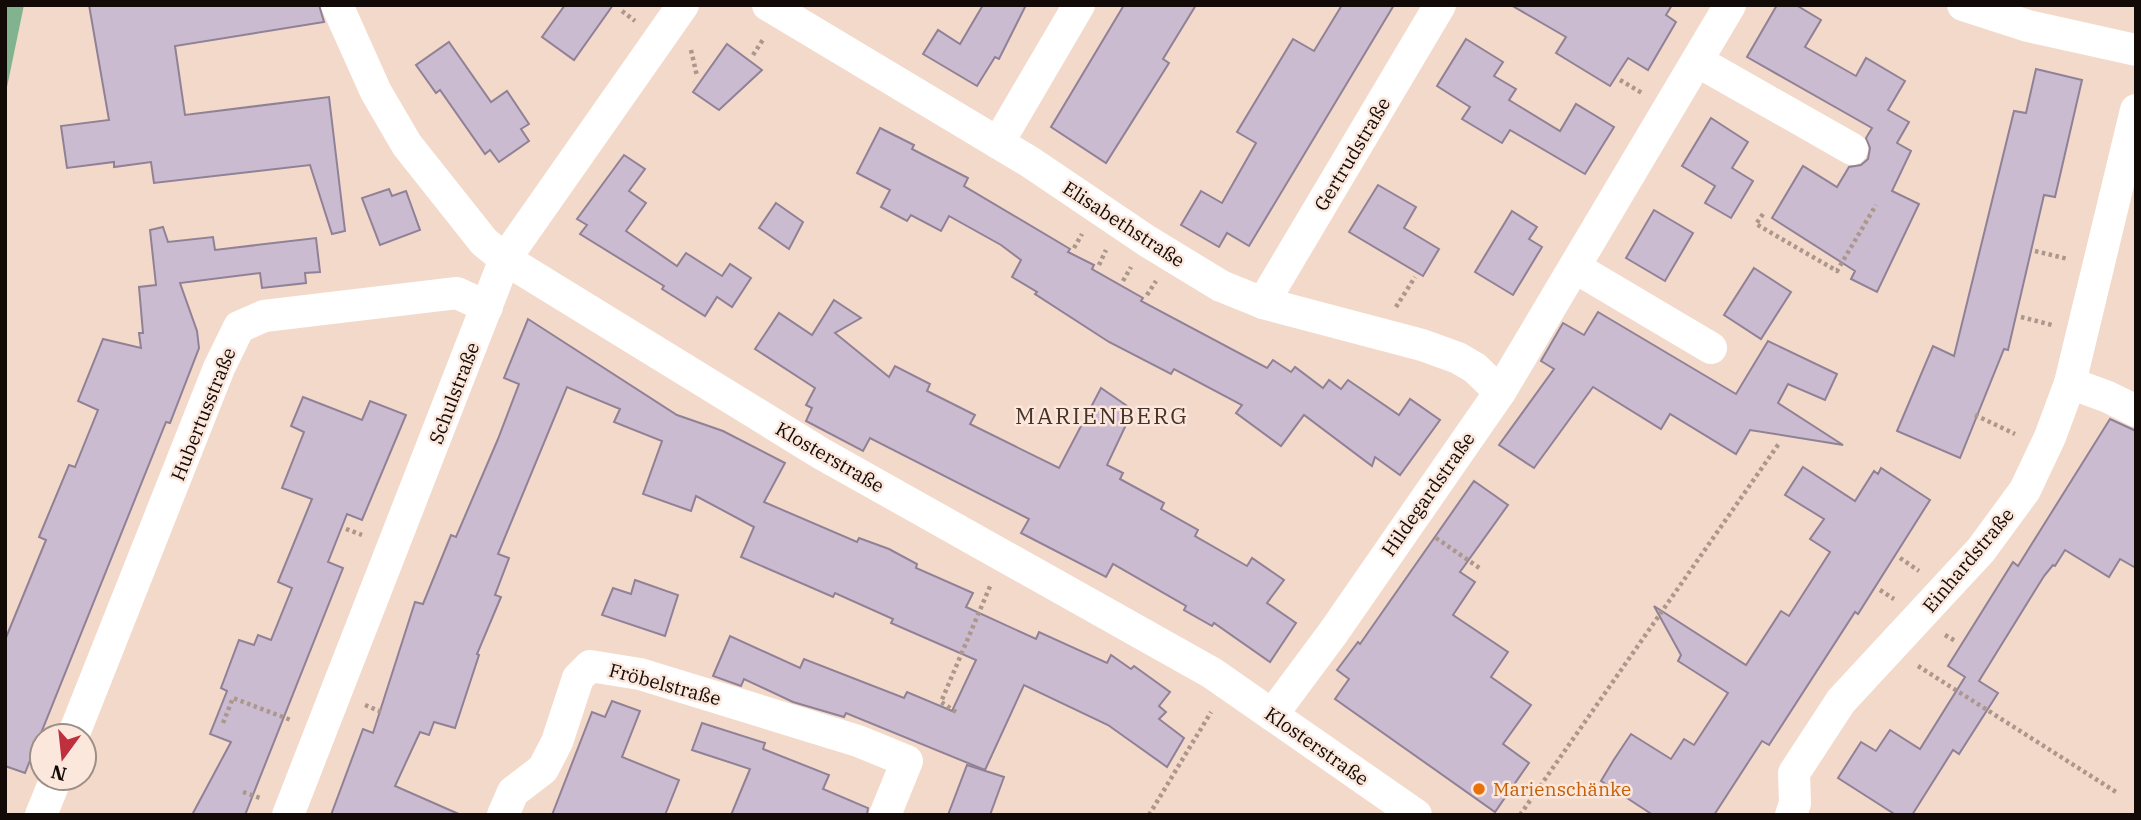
<svg xmlns="http://www.w3.org/2000/svg" width="2141" height="820" viewBox="0 0 2141 820" font-family="'IBM Plex Serif',serif">
<style>
.forest{fill:#82b38f}
.building{fill:#cbbbd1;stroke:#908196;stroke-width:2}
.lines{fill:none;stroke-linecap:round;stroke-linejoin:round}
.path{stroke:#ac978c;stroke-width:4.5;stroke-dasharray:3.5 3.5;stroke-linecap:butt}
.street{stroke:#fff;stroke-width:32}
.food-dot{fill:#e8710a;stroke:#fce7dc;stroke-width:2.5}
.labels{text-anchor:middle;dominant-baseline:central;stroke-width:5;stroke-linejoin:round;paint-order:stroke}
.street-label{font-size:19px;fill:#120a06;stroke:#fce7dc}
.food-label{font-size:19px;fill:#c56008;stroke:#fce7dc;text-anchor:start}
.quarter-label{font-size:23px;letter-spacing:2px;fill:#483328;stroke:#fce7dc}
</style>
<rect width="100%" height="100%" fill="#f3d9ca"/>
<path class="forest" d="M5 5H24L7 87 5 136Z"/>
<g class="building">
<path d="M89 5H319L324 22 175 46 185 115 329 97 345 231 332 234 310 165 154 183 151 162 114 167V162L67 168 61 126 109 120Z"/>
<path d="M565 5H613L574 60 542 37Z"/>
<path d="M983 5H1026L999 59 995 57 977 86 923 54 938 30 960 44Z"/>
<path d="M1124 5H1196L1163 59 1169 63 1106 163 1051 127Z"/>
<path d="M1342 5H1394L1249 246 1227 233 1219 247 1181 225 1201 191 1222 203 1256 143 1237 132 1293 39 1314 51Z"/>
<path d="M1511 5H1672L1666 15 1676 22 1648 70 1628 58 1610 86 1556 53 1566 37Z"/>
<path d="M1777 5H1796L1821 20 1805 47 1856 76 1866 58 1905 81 1888 110 1909 122 1897 143 1911 151 1892 191 1919 204 1877 292 1851 279 1855 271 1772 218 1803 166 1837 187 1849 167 1861 165 1868 159 1870 148 1866 138 1872 128 1747 57Z"/>
<path d="M1466 39 1503 62 1494 76 1516 89 1509 100 1560 131 1576 104 1614 127 1585 174 1510 130 1502 143 1462 119 1470 107 1437 86Z"/>
<path d="M449 42 491 102 507 91 529 124 521 129 529 141 499 162 490 150 485 154 440 90 436 93 416 65Z"/>
<path d="M727 44 762 70 719 110 693 92Z"/>
<path d="M2036 69 2082 80 2055 197 2044 195 2008 350 2004 349 1960 458 1897 431 1933 346 1954 356 2014 111 2026 113Z"/>
<path d="M1711 118 1748 142 1732 168 1753 181 1731 218 1705 203 1715 186 1682 166Z"/>
<path d="M880 128 914 145 912 149 968 178 964 186 1070 249 1068 252 1094 265 1092 269 1143 298 1141 301 1267 368 1273 360 1291 372 1295 367 1323 388 1329 380 1341 389 1348 380 1399 415 1410 399 1440 420 1400 475 1375 457 1372 466 1304 415 1281 446 1236 413 1242 405 1174 369 1171 374 1109 342 1035 294 1037 292 1012 277 1021 260 1001 245 949 216 941 231 911 215 907 221 881 207 890 190 857 173Z"/>
<path d="M624 155 645 169 629 191 646 203 626 231 677 266 686 253 722 276 730 264 751 278 732 307 717 297 705 316 662 289 664 286 580 234 587 225 577 219Z"/>
<path d="M1378 185 1416 207 1404 228 1439 249 1423 276 1349 232Z"/>
<path d="M389 189 392 196 406 191 420 230 380 245 362 198Z"/>
<path d="M776 203 803 222 789 249 759 228Z"/>
<path d="M1654 210 1693 233 1665 281 1626 258Z"/>
<path d="M1512 211 1537 227 1529 239 1542 247 1513 295 1475 272Z"/>
<path d="M163 227 168 242 213 237 215 250 316 238 320 272 305 273 306 283 262 288 260 273 180 283 197 331 199 348 170 423 166 422 25 773 5 766V640L46 540 39 537 69 465 75 467 98 410 78 401 103 339 141 348 139 333H143L139 287 156 285 150 230Z"/>
<path d="M1754 268 1791 292 1761 339 1724 315Z"/>
<path d="M834 300 861 318 835 333 889 377 895 366 930 384 927 391 975 415 970 424 1059 468 1101 388 1133 410 1107 465 1123 473 1120 479 1164 503 1161 509 1198 530 1195 536 1247 566 1252 558 1284 580 1267 603 1296 623 1270 662 1214 623 1212 626 1184 610 1186 606 1113 564 1106 577 1021 533 1029 519 870 438 863 451 806 421 812 408 806 405 815 388 755 349 779 313 812 335Z"/>
<path d="M1598 312 1736 394 1768 341 1837 374 1825 400 1788 384 1778 403 1843 445 1750 430 1736 454 1670 414 1661 429 1593 387 1534 468 1499 445 1554 369 1541 361 1563 323 1584 335Z"/>
<path d="M528 319 677 415 723 431 785 463 764 502 857 542 859 538 889 549 917 564 916 568 973 593 966 607 1036 639 1039 632 1107 663 1111 655 1131 669 1134 666 1170 692 1159 706 1166 712 1159 719 1184 738 1167 767 1108 725 1024 685 985 770 846 713 844 717 793 702 744 679 741 686 713 676 730 636 800 668 804 659 904 698 907 692 952 711 976 660 891 623 893 619 835 593 833 597 741 557 754 527 696 496 691 511 643 494 662 441 614 422 620 409 567 387 498 554 509 558 495 595 501 597 477 654 479 655 455 728 434 722 429 735 420 732 395 786 461 815H331L363 729 373 733 415 602 423 604 451 535 456 537 498 439 519 384 504 378Z"/>
<path d="M303 397 362 420 370 401 406 415 362 520 347 514 328 562 343 568 245 815H192L231 742 210 734 227 691 221 688 239 640 254 645 258 635 271 640 292 588 278 582 312 499 282 488 304 432 291 426Z"/>
<path d="M2110 419 2136 431V568L2120 559 2109 577 2065 550 2055 566 2053 565 2044 576 1979 681 1998 693 1959 754 1953 750 1912 815H1896L1838 778 1861 742 1876 751 1890 730 1920 749 1965 677 1948 666 2013 562 2018 566Z"/>
<path d="M1803 467 1855 501 1874 471 1878 474 1881 468 1930 500 1858 614 1855 612 1769 745 1762 741 1714 815H1653L1601 781 1613 761 1631 734 1671 759 1684 739 1694 745 1728 693 1678 661 1681 655 1654 606 1746 665 1781 611 1789 616 1830 552 1810 539 1824 519 1785 495Z"/>
<path d="M1474 481 1508 505 1460 572 1475 582 1453 615 1508 652 1491 677 1531 705 1503 744 1529 763 1495 812 1335 699 1349 679 1337 670 1358 642 1360 644Z"/>
<path d="M635 580 678 595 665 636 602 615 613 588 631 594Z"/>
<path d="M612 701 640 711 622 757 679 780 665 815H552L592 712 605 717Z"/>
<path d="M702 723 765 743 763 749 829 775 823 789 868 808 867 815H731L750 769 692 750Z"/>
<path d="M967 765 1004 777 990 815H948Z"/>
</g>
<g class="lines">
<g class="path">
<path d="M622 11 635 21"/>
<path d="M691 50 697 76"/>
<path d="M753 55 764 38"/>
<path d="M1620 80 1642 93"/>
<path d="M1763 214 1756 224 1837 271 1876 205"/>
<path d="M1074 248 1082 234"/>
<path d="M2035 251 2068 259"/>
<path d="M1099 265 1106 250"/>
<path d="M1123 281 1131 267"/>
<path d="M1147 295 1156 281"/>
<path d="M1396 307 1415 277"/>
<path d="M2021 317 2052 325"/>
<path d="M1975 415 2015 434"/>
<path d="M346 529 362 535"/>
<path d="M1436 538 1481 569"/>
<path d="M1900 558 1919 571"/>
<path d="M1880 590 1894 599"/>
<path d="M1945 635 1957 642"/>
<path d="M1918 666 2116 792"/>
<path d="M365 705 384 713"/>
<path d="M956 712 941 702 991 584"/>
<path d="M223 723 233 698 291 720"/>
<path d="M243 792 260 798"/>
<path d="M1149 815 1211 712"/>
<path d="M1520 815 1780 442"/>
</g>
<g class="street">
<path d="M337 5 376 92 407 145 484 242 505 259 822 454 1212 673 1416 815"/>
<path d="M768 5 1030 162 1147 241 1221 286 1263 303 1422 345 1458 358 1475 368 1500 392"/>
<path d="M1963 5 2028 26 2136 50"/>
<path d="M1699 62 1852 149"/>
<path d="M998 143 1079 5"/>
<path d="M1576 268 1711 348"/>
<path d="M1263 303 1440 5"/>
<path d="M2070 383 2108 397 2136 411"/>
<path d="M1272 715 1333 633 1500 392 1730 5"/>
<path d="M73 736 219 368 239 327 264 316 457 293 487 307"/>
<path d="M41 815 56 778"/>
<path d="M288 815 505 259 683 5"/>
<path d="M503 815 513 792 543 769 557 742 578 678 590 666 640 674 858 741 907 761 885 815"/>
<path d="M1791 815 1795 803 1794 773 1841 701 1981 550 2025 490 2050 437 2070 383 2136 110"/>
</g>
</g>
<circle class="food-dot" cx="1479" cy="789" r="7"/>
<g class="labels">
<g class="street-label">
<text transform="translate(1352 154) rotate(-59)">Gertrudstraße</text>
<text transform="translate(1124 224) rotate(33)">Elisabethstraße</text>
<text transform="translate(454 393) rotate(-69)">Schulstraße</text>
<text transform="translate(203 414) rotate(-68)">Hubertusstraße</text>
<text transform="translate(830 457) rotate(30)">Klosterstraße</text>
<text transform="translate(1428 494) rotate(-55)">Hildegardstraße</text>
<text transform="translate(1968 560) rotate(-50)">Einhardstraße</text>
<text transform="translate(665 684) rotate(15)">Fröbelstraße</text>
<text transform="translate(1317 746) rotate(35)">Klosterstraße</text>
</g>
<g class="food-label">
<text x="1493" y="789">Marienschänke</text>
</g>
<g class="quarter-label">
<text x="1102" y="415">MARIENBERG</text>
</g>
</g>
<rect width="2141" height="820" fill="none" stroke="#120a06" stroke-width="14"/>
<g transform="translate(63 757) rotate(195)"><circle r="33" fill="#fce7dc" stroke="#9e8f86" stroke-width="2"/>
<path d="M0-5L12 26L0 18L-12 26Z" fill="#bf2f3e"/>
<text y="-10" font-size="19" font-weight="bold" text-anchor="middle" fill="#120a06">N</text>
</g>
</svg>
